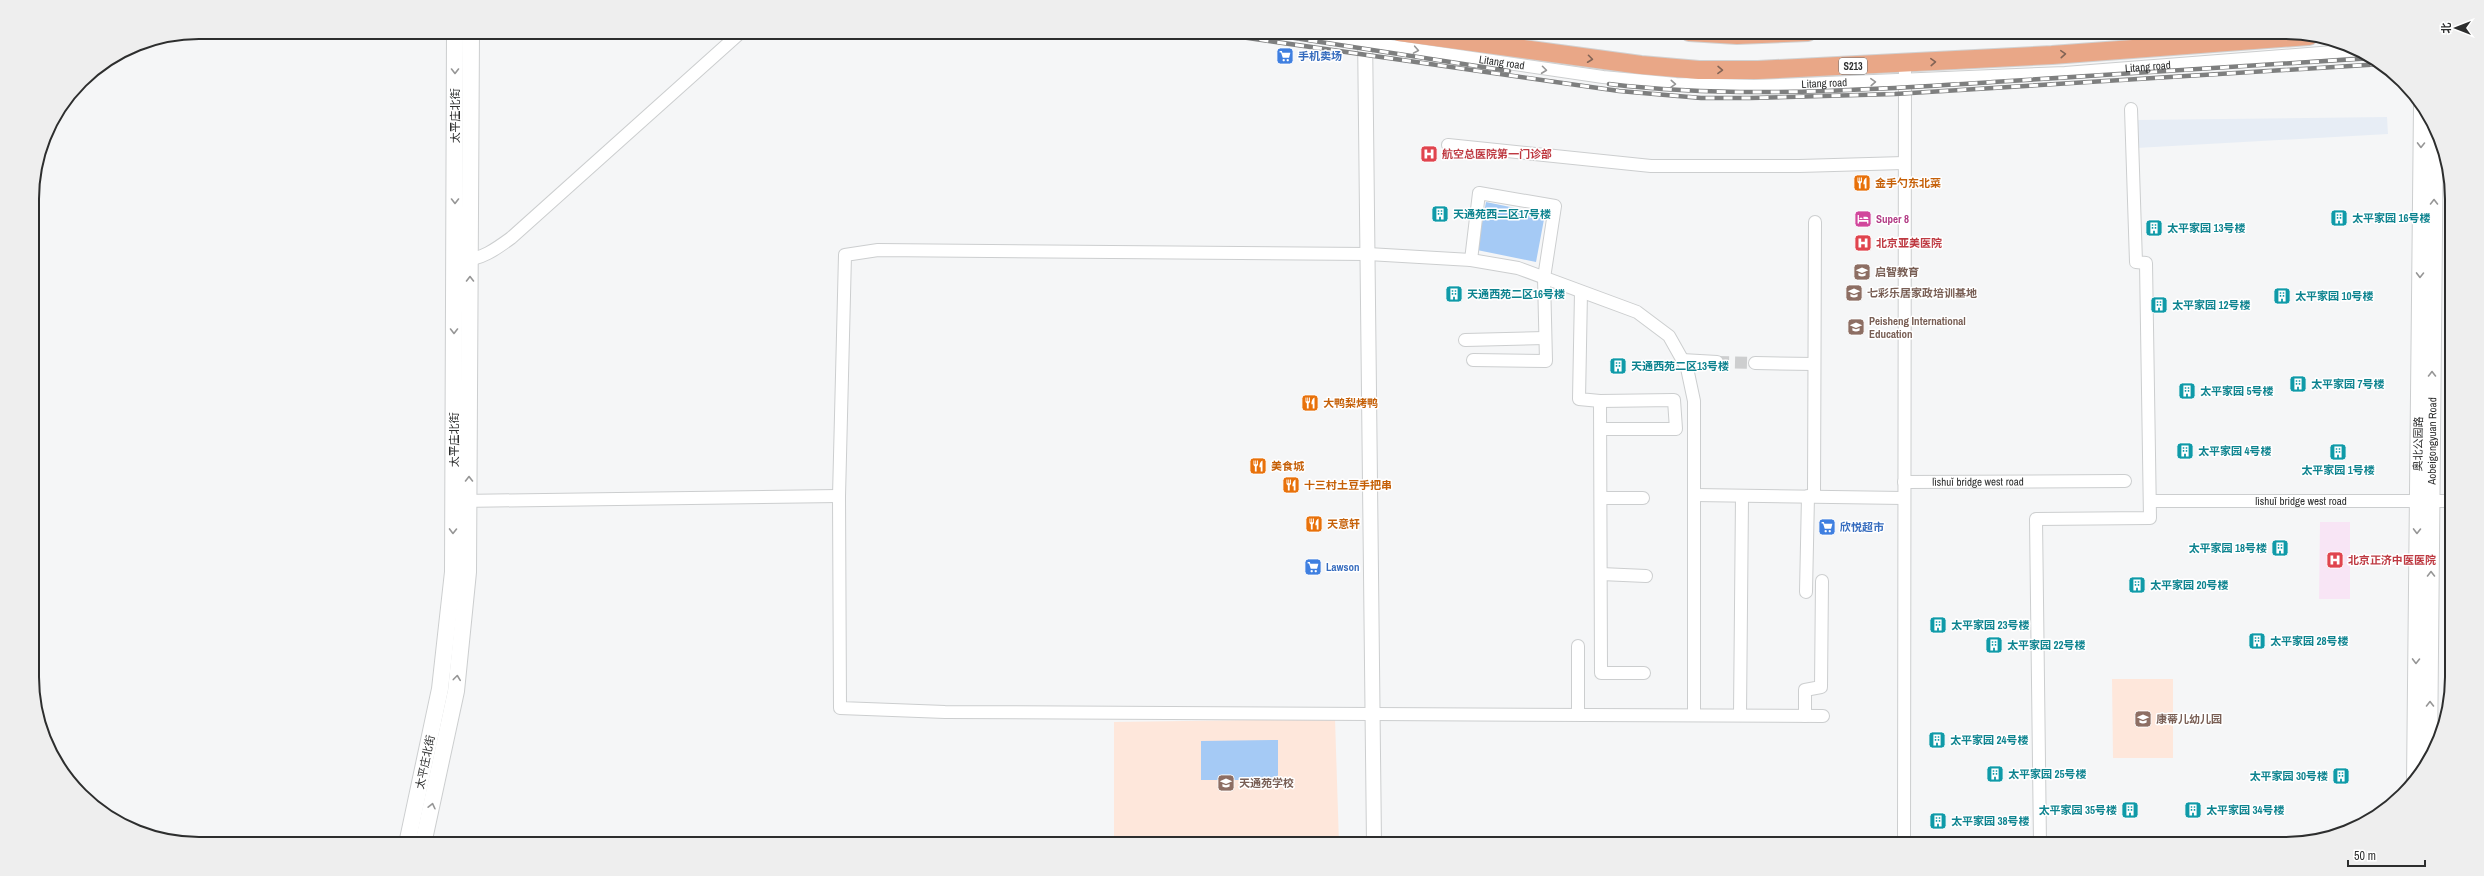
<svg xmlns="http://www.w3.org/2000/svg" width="2484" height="876" viewBox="0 0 2484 876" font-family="'Archivo Narrow','Noto Sans SC',sans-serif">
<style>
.built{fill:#e7edf5}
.education{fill:#fee7db}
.medical{fill:#f8e5f5}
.green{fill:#a5caf5}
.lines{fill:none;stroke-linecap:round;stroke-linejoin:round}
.minor-tunnel{stroke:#cdcecf;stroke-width:12;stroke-dasharray:12 6;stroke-linecap:butt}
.minor-casing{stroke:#cccecf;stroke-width:14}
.tertiary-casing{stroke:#cccecf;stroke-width:16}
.secondary-casing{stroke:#cccecf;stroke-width:18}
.primary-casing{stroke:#d1d1d1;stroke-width:20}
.minor{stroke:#fff;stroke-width:12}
.tertiary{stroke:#fff;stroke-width:14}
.secondary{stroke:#fff;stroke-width:16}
.primary{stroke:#e9a787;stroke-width:18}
.rail-casing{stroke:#7e7f7f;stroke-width:4.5}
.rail{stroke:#fff;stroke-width:3;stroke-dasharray:9;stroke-linecap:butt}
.oneway{stroke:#969696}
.oneway2{stroke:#826456}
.labels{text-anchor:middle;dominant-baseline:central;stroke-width:3;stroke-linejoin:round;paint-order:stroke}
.shield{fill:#fff;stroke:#6c6d6d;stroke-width:1}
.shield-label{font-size:10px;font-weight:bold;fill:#2d2e2e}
.shop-label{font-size:11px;font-weight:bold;fill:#366cbe;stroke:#fff;text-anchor:start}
.street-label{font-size:11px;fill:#2d2e2e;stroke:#fff}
.health-label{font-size:11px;font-weight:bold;fill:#be3a42;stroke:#fff;text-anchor:start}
.food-label{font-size:11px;font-weight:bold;fill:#c56008;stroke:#fff;text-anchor:start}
.culture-label{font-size:11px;font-weight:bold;fill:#0d838f;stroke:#fff;text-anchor:start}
.hotel-label{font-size:11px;font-weight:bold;fill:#b23c85;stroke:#fff;text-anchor:start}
.education-label{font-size:11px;font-weight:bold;fill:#785e54;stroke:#fff;text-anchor:start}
.rim{fill:none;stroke:#2d2e2e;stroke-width:2}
</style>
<rect width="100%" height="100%" fill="#f5f6f7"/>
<path class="built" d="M2387 117 2388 134 2136 148 2137 120Z"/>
<g class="education">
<path d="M2112 679H2173V758H2113Z"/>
<path d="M1335 719 1339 844H1114V722Z"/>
</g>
<path class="medical" d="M2320 522H2350V599H2319Z"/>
<g class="green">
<path d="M1486 202 1545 214 1536 262 1477 250Z"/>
<path d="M1278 740V780H1201V741Z"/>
</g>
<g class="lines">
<path class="minor-tunnel" d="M1717 362 1755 363"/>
<g class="minor-casing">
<g id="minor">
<path id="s1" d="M1294 32 1603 77 1676 84 1754 86 2065 73 2358 50"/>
<path d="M1448 145 1651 166H1799L1904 163"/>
<path d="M462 260C481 260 496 249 511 238L741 32"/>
<path d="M1471 260 1479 193 1555 206 1544 278 1546 361 1473 360"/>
<path d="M1581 292 1579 399 1600 401 1601 673H1644"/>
<path d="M1465 340 1545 338"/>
<path d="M1682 360 1717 362"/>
<path d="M1755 363 1814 364"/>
<path d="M1600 401 1674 400 1676 429H1601"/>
<path id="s2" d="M1904 482 2125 481"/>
<path d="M1695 495 1904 498"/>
<path d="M1814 496 1815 222"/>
<path d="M1601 498H1643"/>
<path d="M461 501 839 496"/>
<path id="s3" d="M2151 501H2451"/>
<path d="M1601 574 1646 576"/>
<path d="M1806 592 1808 496"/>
<path d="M1578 646V714"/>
<path d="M1694 715V401L1687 368 1669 336 1637 312 1518 268 1471 260 1368 254 878 250 845 255 839 496 840 708 945 712 1823 716"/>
<path d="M1740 715 1742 497"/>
<path d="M1805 716V690L1821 687 1822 581"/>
<path d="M1904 844 1905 64"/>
<path d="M2040 844 2036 519 2150 518 2146 263 2136 262 2131 109"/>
</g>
</g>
<g class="tertiary-casing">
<path id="tertiary" d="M1365 32 1374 844"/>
</g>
<g class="secondary-casing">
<g id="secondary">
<path id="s4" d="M2429 757 2435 125"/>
<path d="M2415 782 2422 106"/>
<path d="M407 844 440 689 453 572 455 32"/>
<path d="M423 844 456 691 468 572 471 32"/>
</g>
</g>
<g class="primary-casing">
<g id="primary">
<path d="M1399 32 1641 65 1699 70H1758L2052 55 2309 36"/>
<path d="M1689 32 1737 35 1808 32"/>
</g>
</g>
<use href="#minor" class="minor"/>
<use href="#tertiary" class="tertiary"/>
<use href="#secondary" class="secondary"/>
<use href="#primary" class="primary"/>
<g class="rail-casing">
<g id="rail">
<path d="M1206 32 1619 91 1701 98H1750L1895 94 2383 64"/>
<path d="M1255 32 1509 71"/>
<path d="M1609 84C1736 99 1865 90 1993 82 2120 74 2247 66 2373 58"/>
</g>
</g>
<use href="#rail" class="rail"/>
</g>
<defs><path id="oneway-chevron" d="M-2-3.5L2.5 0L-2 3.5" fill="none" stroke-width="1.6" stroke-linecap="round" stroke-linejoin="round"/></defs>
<g class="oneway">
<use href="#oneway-chevron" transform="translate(1416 50) rotate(10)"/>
<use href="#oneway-chevron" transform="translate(1544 70) rotate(7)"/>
<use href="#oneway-chevron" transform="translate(455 71) rotate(90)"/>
<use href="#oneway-chevron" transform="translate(1873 82) rotate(-3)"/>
<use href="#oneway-chevron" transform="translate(1673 84) rotate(4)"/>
<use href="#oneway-chevron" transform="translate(2421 145) rotate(91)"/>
<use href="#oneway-chevron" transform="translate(455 201) rotate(90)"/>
<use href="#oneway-chevron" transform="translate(2434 202) rotate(-90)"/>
<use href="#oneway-chevron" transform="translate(2420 275) rotate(91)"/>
<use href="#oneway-chevron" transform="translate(470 279) rotate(-90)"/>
<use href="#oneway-chevron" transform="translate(454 331) rotate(90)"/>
<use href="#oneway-chevron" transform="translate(2432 374) rotate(-90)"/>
<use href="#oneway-chevron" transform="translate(469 479) rotate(-90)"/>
<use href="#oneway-chevron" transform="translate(453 531) rotate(91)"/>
<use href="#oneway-chevron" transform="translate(2417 531) rotate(91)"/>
<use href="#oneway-chevron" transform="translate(2431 574) rotate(-90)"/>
<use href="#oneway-chevron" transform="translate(2416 661) rotate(91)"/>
<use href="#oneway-chevron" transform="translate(457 678) rotate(-83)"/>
<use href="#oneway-chevron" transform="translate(2430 704) rotate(-90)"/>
<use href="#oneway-chevron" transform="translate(432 806) rotate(-77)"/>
</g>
<g class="oneway2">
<use href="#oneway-chevron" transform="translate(2063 54) rotate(-4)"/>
<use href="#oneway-chevron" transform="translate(1590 59) rotate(7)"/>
<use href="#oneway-chevron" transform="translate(1933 62) rotate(-3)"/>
<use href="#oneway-chevron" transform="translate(1720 70) rotate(1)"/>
</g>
<defs>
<g id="supermarket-square" transform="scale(0.9)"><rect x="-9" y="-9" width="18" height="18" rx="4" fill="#3f7fe0" stroke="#fff"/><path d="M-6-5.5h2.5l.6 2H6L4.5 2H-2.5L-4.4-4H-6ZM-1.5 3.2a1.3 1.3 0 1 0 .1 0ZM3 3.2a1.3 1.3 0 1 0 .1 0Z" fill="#fff"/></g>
<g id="hospital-square" transform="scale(0.9)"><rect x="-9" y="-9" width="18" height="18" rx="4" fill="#e0444e" stroke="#fff"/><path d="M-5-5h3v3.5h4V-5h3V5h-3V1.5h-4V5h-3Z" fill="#fff"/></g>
<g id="restaurant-square" transform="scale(0.9)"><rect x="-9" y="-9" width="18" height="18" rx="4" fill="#e8710a" stroke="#fff"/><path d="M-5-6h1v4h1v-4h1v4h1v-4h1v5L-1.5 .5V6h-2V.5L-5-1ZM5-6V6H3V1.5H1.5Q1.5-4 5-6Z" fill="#fff"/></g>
<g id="building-square" transform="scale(0.9)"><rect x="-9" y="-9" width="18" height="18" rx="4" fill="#0f9aa8" stroke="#fff"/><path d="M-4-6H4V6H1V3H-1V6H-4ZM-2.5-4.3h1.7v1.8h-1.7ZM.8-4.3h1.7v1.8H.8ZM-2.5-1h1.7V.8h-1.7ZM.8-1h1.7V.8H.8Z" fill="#fff"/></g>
<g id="hotel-square" transform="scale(0.9)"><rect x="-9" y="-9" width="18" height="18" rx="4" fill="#d1479c" stroke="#fff"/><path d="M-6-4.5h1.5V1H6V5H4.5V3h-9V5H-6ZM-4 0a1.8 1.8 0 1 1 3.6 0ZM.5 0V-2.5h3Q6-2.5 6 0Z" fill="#fff"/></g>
<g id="school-square" transform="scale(0.9)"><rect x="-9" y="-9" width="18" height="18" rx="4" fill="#8d6e63" stroke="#fff"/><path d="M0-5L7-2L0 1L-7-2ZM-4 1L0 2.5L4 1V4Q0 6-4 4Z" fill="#fff"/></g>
</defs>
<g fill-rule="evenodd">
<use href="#supermarket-square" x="1285" y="56"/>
<use href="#hospital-square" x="1429" y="154"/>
<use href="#restaurant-square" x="1862" y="183"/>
<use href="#building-square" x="1440" y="214"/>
<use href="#building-square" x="2339" y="218"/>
<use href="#hotel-square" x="1863" y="219"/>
<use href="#building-square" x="2154" y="228"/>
<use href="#hospital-square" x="1863" y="243"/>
<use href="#school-square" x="1862" y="272"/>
<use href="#school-square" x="1854" y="293"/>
<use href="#building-square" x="1454" y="294"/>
<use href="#building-square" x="2282" y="296"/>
<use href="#building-square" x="2159" y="305"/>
<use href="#school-square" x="1856" y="327"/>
<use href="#building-square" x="1618" y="366"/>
<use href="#building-square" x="2298" y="384"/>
<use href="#building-square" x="2187" y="391"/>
<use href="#restaurant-square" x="1310" y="403"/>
<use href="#building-square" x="2185" y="451"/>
<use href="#building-square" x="2338" y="452"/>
<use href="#restaurant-square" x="1258" y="466"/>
<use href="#restaurant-square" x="1291" y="485"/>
<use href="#restaurant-square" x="1314" y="524"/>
<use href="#supermarket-square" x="1827" y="527"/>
<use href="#building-square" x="2280" y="548"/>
<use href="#hospital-square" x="2335" y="560"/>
<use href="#supermarket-square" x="1313" y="567"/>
<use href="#building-square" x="2137" y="585"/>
<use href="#building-square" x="1938" y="625"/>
<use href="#building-square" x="2257" y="641"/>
<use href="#building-square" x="1994" y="645"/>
<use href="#school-square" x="2143" y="719"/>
<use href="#building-square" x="1937" y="740"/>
<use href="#building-square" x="1995" y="774"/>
<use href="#building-square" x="2341" y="776"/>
<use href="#school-square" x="1226" y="783"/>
<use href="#building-square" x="2130" y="810"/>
<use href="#building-square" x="2193" y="810"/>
<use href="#building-square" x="1938" y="821"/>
</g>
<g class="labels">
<rect class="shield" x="1839" y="58" width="28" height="16" rx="3"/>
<g class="shield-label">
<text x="1853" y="66">S213</text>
</g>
<g class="shop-label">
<text x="1298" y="56">手机卖场</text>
<text x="1840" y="527">欣悦超市</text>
<text x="1326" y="567">Lawson</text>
</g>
<g class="street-label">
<text stroke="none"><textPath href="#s1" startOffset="210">Litang road</textPath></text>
<text stroke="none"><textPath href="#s1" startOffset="858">Litang road</textPath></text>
<text stroke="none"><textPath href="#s1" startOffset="534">Litang road</textPath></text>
<text transform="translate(455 116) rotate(-90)">太平庄北街</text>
<text transform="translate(454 440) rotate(-90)">太平庄北街</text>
<text stroke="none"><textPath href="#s4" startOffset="316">Aobeigongyuan Road</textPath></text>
<text transform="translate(2418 444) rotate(-89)">奥北公园路</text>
<text stroke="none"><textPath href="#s2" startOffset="74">lìshuǐ bridge west road</textPath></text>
<text stroke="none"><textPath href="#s3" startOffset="150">lìshuǐ bridge west road</textPath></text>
<text transform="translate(425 762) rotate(-78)">太平庄北街</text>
</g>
<g class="health-label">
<text x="1442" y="154">航空总医院第一门诊部</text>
<text x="1876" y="243">北京亚美医院</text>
<text x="2348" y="560">北京正济中医医院</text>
</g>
<g class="food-label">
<text x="1875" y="183">金手勺东北菜</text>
<text x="1323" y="403">大鸭梨烤鸭</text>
<text x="1271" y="466">美食城</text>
<text x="1304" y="485">十三村土豆手把串</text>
<text x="1327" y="524">天意轩</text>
</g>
<g class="culture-label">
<text x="1453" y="214">天通苑西二区17号楼</text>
<text x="2352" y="218">太平家园 16号楼</text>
<text x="2167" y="228">太平家园 13号楼</text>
<text x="1467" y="294">天通西苑二区16号楼</text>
<text x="2295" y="296">太平家园 10号楼</text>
<text x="2172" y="305">太平家园 12号楼</text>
<text x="1631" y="366">天通西苑二区13号楼</text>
<text x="2311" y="384">太平家园 7号楼</text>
<text x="2200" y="391">太平家园 5号楼</text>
<text x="2198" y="451">太平家园 4号楼</text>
<text x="2338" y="470" text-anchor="middle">太平家园 1号楼</text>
<text x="2267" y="548" text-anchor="end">太平家园 18号楼</text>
<text x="2150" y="585">太平家园 20号楼</text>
<text x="1951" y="625">太平家园 23号楼</text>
<text x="2270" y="641">太平家园 28号楼</text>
<text x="2007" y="645">太平家园 22号楼</text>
<text x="1950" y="740">太平家园 24号楼</text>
<text x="2008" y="774">太平家园 25号楼</text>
<text x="2328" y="776" text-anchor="end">太平家园 30号楼</text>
<text x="2117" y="810" text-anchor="end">太平家园 35号楼</text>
<text x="2206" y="810">太平家园 34号楼</text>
<text x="1951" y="821">太平家园 38号楼</text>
</g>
<g class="hotel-label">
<text x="1876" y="219">Super 8</text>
</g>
<g class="education-label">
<text x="1875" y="272">启智教育</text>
<text x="1867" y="293">七彩乐居家政培训基地</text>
<text x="1869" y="321">Peisheng International<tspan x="1869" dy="13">Education</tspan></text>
<text x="2156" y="719">康蒂儿幼儿园</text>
<text x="1239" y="783">天通苑学校</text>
</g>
</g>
<path d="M0 0H2484V876H0ZM199 39H2285A160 160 0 0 1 2445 199V677A160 160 0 0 1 2285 837H199A160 160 0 0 1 39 677V199A160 160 0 0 1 199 39Z" fill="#eee" fill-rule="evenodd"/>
<path class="rim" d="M199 39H2285A160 160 0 0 1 2445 199V677A160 160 0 0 1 2285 837H199A160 160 0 0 1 39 677V199A160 160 0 0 1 199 39Z"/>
<g transform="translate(2456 28) rotate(270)" stroke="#ffffff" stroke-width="3" paint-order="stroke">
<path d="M0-3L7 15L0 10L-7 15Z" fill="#2d2e2e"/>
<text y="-6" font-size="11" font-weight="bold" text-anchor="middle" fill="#2d2e2e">北</text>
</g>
<path d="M2348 860v6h77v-6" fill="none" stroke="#2d2e2e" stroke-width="2"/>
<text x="2354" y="860" font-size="12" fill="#2d2e2e" stroke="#ffffff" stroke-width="3" paint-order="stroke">50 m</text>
</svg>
